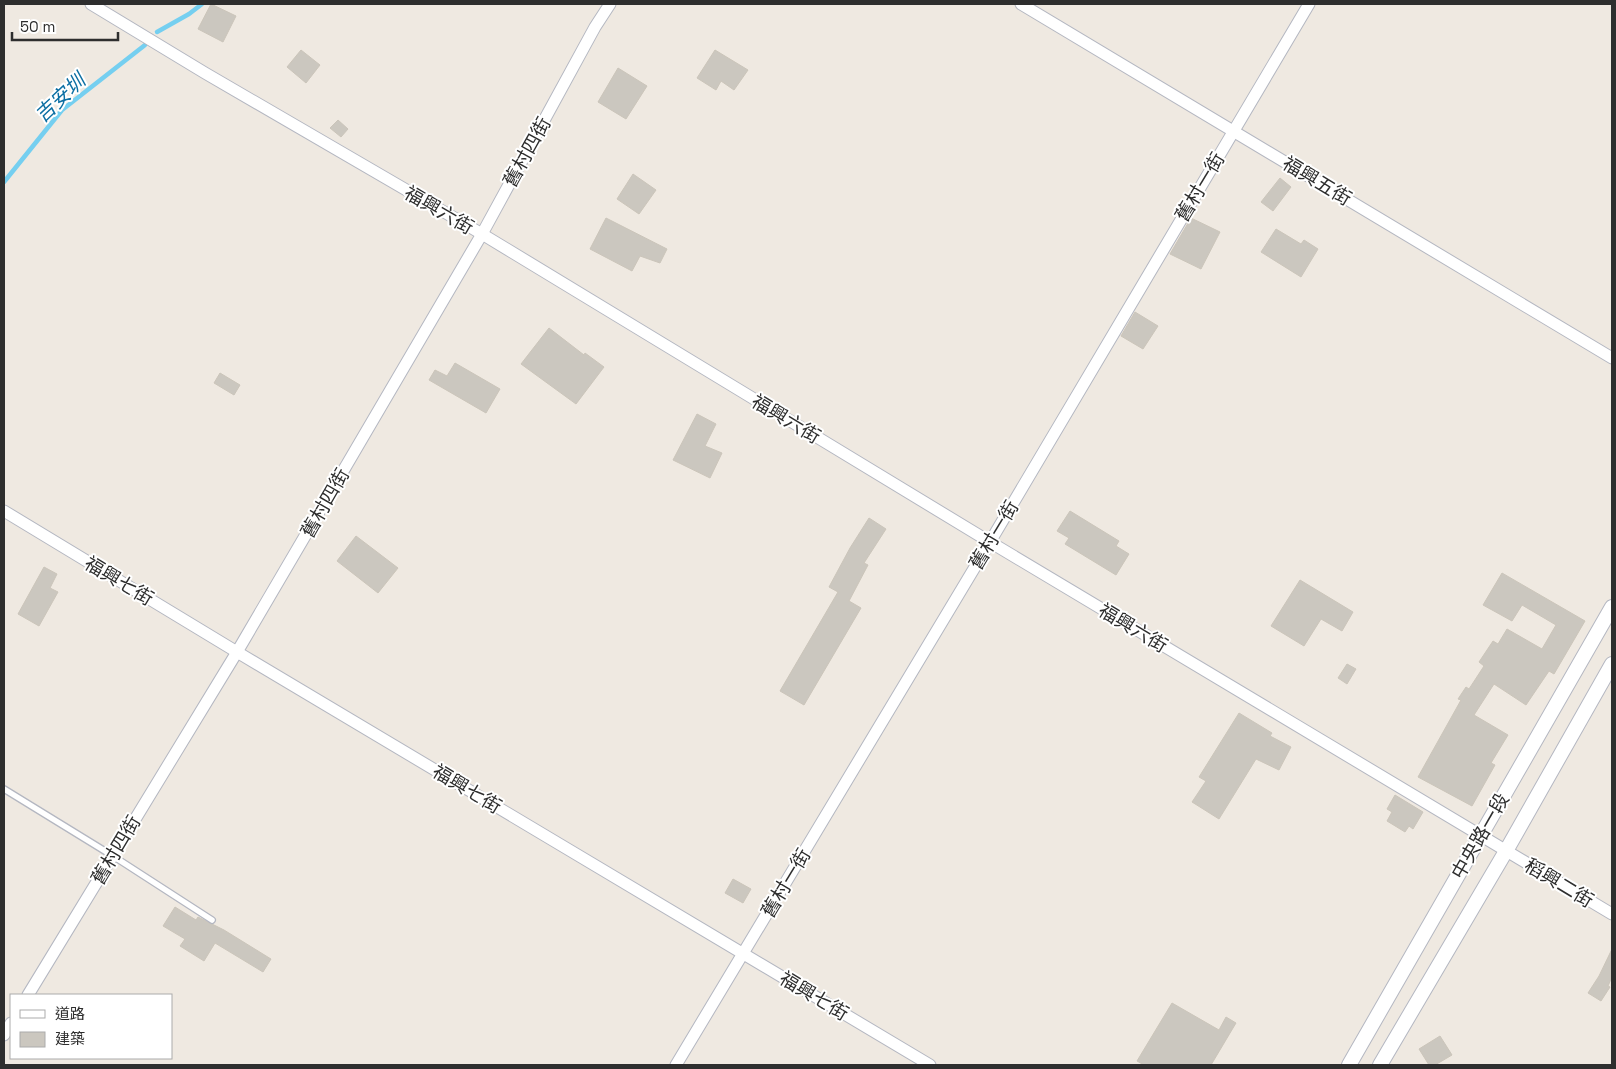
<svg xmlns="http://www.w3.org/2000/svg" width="1616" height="1069" viewBox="0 0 1616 1069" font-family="'Space Grotesk','Noto Sans TC',sans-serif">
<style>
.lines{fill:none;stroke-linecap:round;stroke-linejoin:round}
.stream{stroke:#75cff0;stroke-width:4.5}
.building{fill:#cbc7bf;stroke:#cbc5ba}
.service-casing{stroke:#b4b7c1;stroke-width:8}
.minor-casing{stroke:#b4b7c1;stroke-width:13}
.tertiary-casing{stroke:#b4b7c1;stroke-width:16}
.service{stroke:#fff;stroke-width:5.5}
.minor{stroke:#fff;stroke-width:11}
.tertiary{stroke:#fff;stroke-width:14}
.labels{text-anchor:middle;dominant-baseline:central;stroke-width:4;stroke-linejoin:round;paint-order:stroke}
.street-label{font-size:19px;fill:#2e2e2e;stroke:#fff}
.water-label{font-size:20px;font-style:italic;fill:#0d6fa3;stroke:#fff}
</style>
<rect width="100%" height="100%" fill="#efe9e1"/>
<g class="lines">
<g class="stream">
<path d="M157 32 189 14 202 4"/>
<path d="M4 182 62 110 145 45"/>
</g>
</g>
<g class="building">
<path d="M211 4 236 16 223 42 198 29Z"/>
<path d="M301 50 320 65 306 83 287 67Z"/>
<path d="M715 50 748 70 734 90 721 81 716 90 697 78Z"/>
<path d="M618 68 647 86 626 119 598 102Z"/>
<path d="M338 120 348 129 341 137 330 128Z"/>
<path d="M633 174 656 190 639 214 617 199Z"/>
<path d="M1280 178 1291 187 1273 211 1261 202Z"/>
<path d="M606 218 667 249 660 263 640 256 632 271 590 249Z"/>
<path d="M1191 218 1220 232 1201 269 1170 254Z"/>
<path d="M1276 229 1301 244 1304 240 1318 249 1301 277 1261 252Z"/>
<path d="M1135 312 1158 326 1143 349 1121 336Z"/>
<path d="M549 328 584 355 585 353 604 367 576 404 521 364Z"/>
<path d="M455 363 500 389 486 413 429 380 435 370 447 376Z"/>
<path d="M220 373 240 385 234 395 214 383Z"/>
<path d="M697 414 716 424 705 446 722 453 710 478 673 460Z"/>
<path d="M1070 511 1119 541 1116 546 1129 554 1116 575 1065 544 1069 538 1057 531Z"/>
<path d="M869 518 886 529 864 563 868 565 849 601 861 608 804 705 780 691 838 592 829 587 850 548Z"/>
<path d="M356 536 398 568 378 593 337 561Z"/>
<path d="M44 567 57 574 50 588 58 592 39 626 18 614Z"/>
<path d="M1502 573 1585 621 1554 674 1549 671 1526 705 1494 684 1474 715 1508 735 1491 763 1495 765 1472 806 1418 777 1461 700 1458 699 1466 687 1469 689 1484 666 1479 662 1493 641 1498 644 1507 629 1542 649 1556 625 1522 605 1512 621 1483 605Z"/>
<path d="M1300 580 1353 612 1342 631 1321 619 1304 646 1271 626Z"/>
<path d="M1347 664 1356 669 1347 684 1338 678Z"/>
<path d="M1239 713 1272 733 1270 736 1291 747 1279 770 1256 759 1219 819 1192 802 1206 781 1199 777Z"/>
<path d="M1395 795 1423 812 1413 829 1409 826 1405 832 1387 821 1392 812 1387 809Z"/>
<path d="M733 879 751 889 743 903 725 893Z"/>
<path d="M175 907 196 920 198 917 224 930 271 959 263 972 215 943 204 961 180 946 185 939 163 926Z"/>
<path d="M1612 949V977L1608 986 1610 987 1601 1001 1588 993 1599 976Z"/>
<path d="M1172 1003 1219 1030 1226 1017 1236 1023 1211 1065H1144L1137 1061Z"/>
<path d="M1440 1036 1452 1055 1435 1065H1429L1419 1049Z"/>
</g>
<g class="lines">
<g class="service-casing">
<path id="service" d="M4 789 113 856 212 920"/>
</g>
<g class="minor-casing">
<g id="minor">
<path d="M91 4 205 73 482 234 990 542 1612 914"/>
<path d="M1021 4 1612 358"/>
<path d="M4 511 237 652 930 1065"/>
<path d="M28 995 237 652 482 234 595 27 610 4"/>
<path d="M4 1035 11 1023"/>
<path d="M676 1065 990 542 1309 4"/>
</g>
</g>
<g class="tertiary-casing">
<g id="tertiary">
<path d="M1349 1065 1612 607"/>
<path d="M1380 1065 1506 851 1612 664"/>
</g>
</g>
<use href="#service" class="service"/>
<use href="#minor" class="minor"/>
<use href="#tertiary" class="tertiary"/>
</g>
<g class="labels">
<g class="street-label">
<text transform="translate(527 152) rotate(-61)">舊村四街</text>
<text transform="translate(1317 181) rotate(31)">福興五街</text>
<text transform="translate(1200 187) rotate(-59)">舊村一街</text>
<text transform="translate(439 210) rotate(30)">福興六街</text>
<text transform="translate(786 419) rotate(31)">福興六街</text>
<text transform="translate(325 503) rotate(-60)">舊村四街</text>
<text transform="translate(994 535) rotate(-59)">舊村一街</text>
<text transform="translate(119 581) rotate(31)">福興七街</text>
<text transform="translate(1133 628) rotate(31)">福興六街</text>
<text transform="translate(467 789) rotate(31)">福興七街</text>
<text transform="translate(1480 836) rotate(-60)">中央路一段</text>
<text transform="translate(116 850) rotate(-59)">舊村四街</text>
<text transform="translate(786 883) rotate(-59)">舊村一街</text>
<text transform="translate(1559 883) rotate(31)">稻興二街</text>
<text transform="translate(814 996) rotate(31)">福興七街</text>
</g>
<g class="water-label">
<text transform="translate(60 98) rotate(-43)">吉安圳</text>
</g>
</g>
<rect width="1616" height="1069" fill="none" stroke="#2e2e2e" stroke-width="10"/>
<rect x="10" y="994" width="162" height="65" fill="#ffffff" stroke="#ababab"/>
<rect x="20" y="1010" width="25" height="8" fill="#ffffff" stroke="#ababab"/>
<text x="55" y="1019" font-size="15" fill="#2e2e2e">道路</text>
<rect x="20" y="1032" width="25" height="15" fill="#cbc7bf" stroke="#ababab"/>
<text x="55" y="1044" font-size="15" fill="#2e2e2e">建築</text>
<path d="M12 32v8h106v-8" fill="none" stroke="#2e2e2e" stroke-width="2.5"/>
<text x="20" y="32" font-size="15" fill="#2e2e2e" stroke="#ffffff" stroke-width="4" paint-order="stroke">50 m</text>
</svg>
